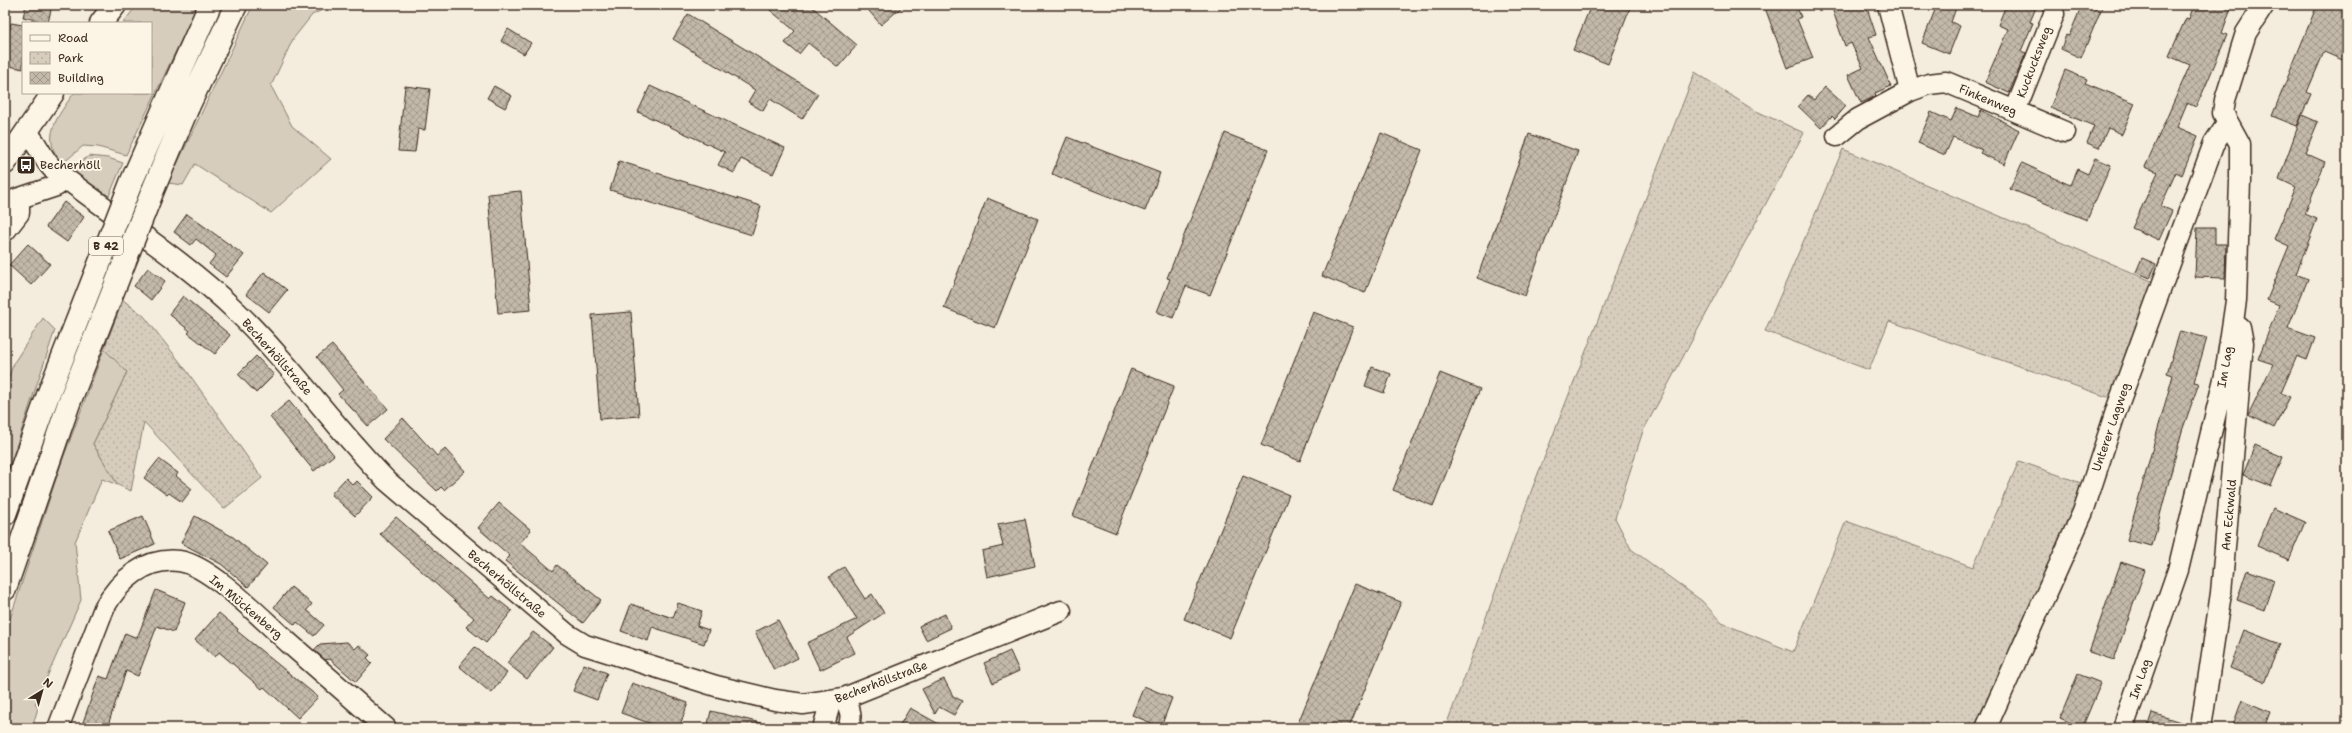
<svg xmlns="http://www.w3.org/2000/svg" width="2352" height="733" viewBox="0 0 2352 733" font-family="'Shantell Sans',sans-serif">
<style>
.grass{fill:#d6cdbd;stroke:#887c6e}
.park{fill:url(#park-dots);stroke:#887c6e}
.building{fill:url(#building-cross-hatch);stroke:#3b2a1e}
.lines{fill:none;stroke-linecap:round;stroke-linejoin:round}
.street-casing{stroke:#3b2a1e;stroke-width:23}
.secondary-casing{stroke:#3b2a1e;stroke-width:25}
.highway-casing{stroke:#3b2a1e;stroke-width:25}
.street{stroke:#fcf5e5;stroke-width:20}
.secondary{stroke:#fcf5e5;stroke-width:22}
.highway{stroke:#fcf5e5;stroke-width:22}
.highway-bridge-casing{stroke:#3b2a1e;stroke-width:25;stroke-linecap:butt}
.highway-bridge{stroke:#fcf5e5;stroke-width:22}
.labels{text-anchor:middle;stroke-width:4;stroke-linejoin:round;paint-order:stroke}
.shield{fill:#fcf5e5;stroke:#75675a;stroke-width:1}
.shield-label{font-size:11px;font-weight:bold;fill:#3b2a1e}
.street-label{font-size:12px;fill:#3b2a1e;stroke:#fcf5e5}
.poi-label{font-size:12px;fill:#3b2a1e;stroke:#fcf5e5;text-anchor:start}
</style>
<defs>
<pattern id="park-dots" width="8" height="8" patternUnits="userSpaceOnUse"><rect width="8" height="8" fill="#d6cdbd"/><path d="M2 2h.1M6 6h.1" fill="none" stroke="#b9b0a2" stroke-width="1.8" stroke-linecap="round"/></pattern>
<pattern id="building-cross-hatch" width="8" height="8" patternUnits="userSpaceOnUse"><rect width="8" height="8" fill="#c3b9aa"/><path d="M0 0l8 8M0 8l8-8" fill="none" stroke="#a0978a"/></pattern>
</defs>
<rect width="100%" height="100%" fill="#f4eddd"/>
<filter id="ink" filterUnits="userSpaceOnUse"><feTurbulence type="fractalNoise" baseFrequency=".025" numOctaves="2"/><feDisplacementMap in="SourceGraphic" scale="8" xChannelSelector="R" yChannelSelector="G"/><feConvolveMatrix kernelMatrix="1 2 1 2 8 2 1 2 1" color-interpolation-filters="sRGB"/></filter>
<g filter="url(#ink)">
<!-- grass -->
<path class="grass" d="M137 5H198L126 155 98 147 83 146 62 164C40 137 57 117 74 93H151V23H123Z
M253 5H332L312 15 293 39 271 86 292 126 331 159 271 213 195 164 183 185 168 183Z
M89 156 108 158 123 163 109 196 73 172 78 164Z
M43 318 55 330 5 480V385L15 361Z
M104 349 127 372 93 444 118 485 102 479 75 542 81 600 35 704 38 708 32 728H5V634L61 464Z"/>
<!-- park -->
<path class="park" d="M1695 72 1752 109 1804 133 1643 431 1615 518 1631 549 1702 601 1722 623 1793 652 1846 521 1973 567 2019 461 2084 484 2079 502 1977 728H1445L1465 676 1532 489Z
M1843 149 2156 283 2113 399 1889 321 1869 370 1765 331Z
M123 300 144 316 187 371 262 478 224 509 144 422 131 491 118 485 93 444 127 372 104 349Z"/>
<!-- building -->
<path class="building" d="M26 5H52L48 23 23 17Z
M764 5H810L857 45 838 67 808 43 799 54 785 43 795 31Z
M864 5H904L881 25Z
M1591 5H1631L1608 64 1573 50Z
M1764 5H1796L1801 17 1797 19 1813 58 1787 68Z
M1842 5H1866L1876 35 1869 37 1891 86 1875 93 1876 96 1861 103 1848 75 1863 68 1851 43 1845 46 1832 8Z
M1937 5H1957L1951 22 1960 26 1949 54 1922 43Z
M2006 5H2037L2030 22 2033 23 2021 51 2026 53 2009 93 1985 82 2008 29 1998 25Z
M2082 5H2103L2081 58 2061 49 2066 35 2069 36Z
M2194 5H2232L2222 33 2227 35 2206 85 2196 107 2187 103 2177 127 2198 136 2182 175 2176 172 2161 206 2172 211 2159 240 2132 228 2158 172 2145 167 2190 65 2169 56 2186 18 2189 19Z
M2317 5H2347V22L2342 32 2347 34V62L2324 52 2307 92 2311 94 2297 126 2272 116Z
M688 14 818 94 802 119 770 99 763 111 748 102 755 90 673 39Z
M11 23 23 25V69L5 65V37H8Z
M508 29 531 43 524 54 501 41Z
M2065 70 2087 79 2085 83 2135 103 2122 134 2108 128 2099 148 2087 143 2094 126 2050 108Z
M405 86 430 89 425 130 418 129 415 152 398 151Z
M494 86 512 96 505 108 487 98Z
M650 86 785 148 773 174 741 159 734 173 718 165 725 152 638 112Z
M1825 87 1846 106 1835 119 1832 116 1821 128 1798 106 1808 95 1814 100Z
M1957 108 1978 117 1981 110 2019 130 2004 164 1980 153 1982 150 1953 137 1945 155 1918 143 1931 112 1951 121Z
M2302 115 2318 122 2305 153 2325 162 2305 214 2317 219 2296 274 2308 279 2288 328 2315 338 2307 360 2297 356 2281 393 2290 397 2274 428 2248 415 2273 364 2258 359 2279 305 2267 300 2289 246 2274 239 2296 187 2279 179Z
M1225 133 1268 150 1210 295 1186 286 1173 318 1157 312 1170 279 1167 278Z
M1381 133 1422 150 1365 293 1322 276Z
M1529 134 1578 151 1525 296 1477 278Z
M1067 137 1160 173 1145 211 1052 174Z
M2095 158 2111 165 2087 220 2010 189 2022 163 2070 185 2077 169 2088 174Z
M619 161 761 206 752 235 610 190Z
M521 191 531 310 498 313 488 194Z
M987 198 1038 219 995 328 944 308Z
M64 202 84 217 67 242 46 227Z
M187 214 244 255 226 277 209 264 216 255 196 239 191 245 174 232Z
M2197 228H2215V244H2226L2225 278 2195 277Z
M28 244 50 264 31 285 9 265Z
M2142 258 2156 264 2150 278 2136 272Z
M148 268 165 281 151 300 134 286Z
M264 272 287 290 269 312 246 294Z
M183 296 230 335 215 354 188 333 190 331 169 314Z
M631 312 639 416 600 419 592 315Z
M1313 312 1353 327 1300 461 1261 445Z
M2180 331 2207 338 2194 382 2199 383 2182 431 2152 546 2127 540 2173 375 2167 373Z
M332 345 388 409 368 426 338 394 343 390 317 357Z
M256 356 274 375 256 393 238 374Z
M1372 367 1391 374 1384 393 1365 386Z
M1131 369 1174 386 1116 533 1073 516Z
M1440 373 1480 389 1433 506 1393 490Z
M289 401 334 455 314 471 270 417Z
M403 418 437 456 445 449 465 471 444 490 441 487 437 491 383 439Z
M2255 445 2283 457 2271 486 2243 475Z
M159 459 178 473 176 476 192 489 182 502 169 493 167 495 144 478Z
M1243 476 1289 495 1230 638 1184 619Z
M346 478 353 485 357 481 373 497 355 516 331 494Z
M499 503 531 530 520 543 553 571 557 565 601 600 583 623 505 561 510 556 478 528Z
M2273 508 2305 522 2289 560 2257 546Z
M143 516 155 544 120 559 108 531Z
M195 516 233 537 267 565 248 587 221 564 181 543Z
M396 517 490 599 493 596 512 611 486 643 466 627 474 618 380 534Z
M1025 519 1035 566 987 577 982 551 1003 546 998 524Z
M2121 562 2145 570 2114 660 2089 652Z
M844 567 865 599 872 594 884 613 847 637 855 653 820 670 807 643 857 619 829 577Z
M2247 570 2274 580 2264 610 2237 600Z
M1355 584 1401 602 1349 728H1296Z
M291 587 312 604 307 610 324 625 314 636 297 622 295 625 274 607Z
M156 590 185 602 174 632 157 626 138 676 126 671 107 728H81L99 676 108 679 125 633 137 638Z
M678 603 702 611 697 626 709 630 704 644 652 627 648 641 621 631 631 604 673 618Z
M219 613 238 629 237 631 318 697 298 718 264 687 262 689 219 652 215 657 195 640Z
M945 614 951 628 926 640 919 626Z
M778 620 798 658 774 670 755 632Z
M2244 630 2280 644 2264 682 2230 668Z
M533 632 553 647 527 679 507 663Z
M347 642 355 649 359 645 370 655 367 658 372 663 356 682 330 659 325 660 314 650 320 644Z
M475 647 507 673 491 693 459 666Z
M1010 651 1019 671 993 683 984 663Z
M584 664 607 673 597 700 573 691Z
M2078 674 2101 683 2082 728 2060 718Z
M944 679 953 696 962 701 954 715 939 707 935 714 922 689Z
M632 683 688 703 679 728H663L621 713Z
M1144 686 1172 698 1161 727 1132 715Z
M2242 700 2270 712 2264 728H2232Z
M910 708 946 728H898Z
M711 711 761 723 760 728H707Z
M2152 713 2190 725V728H2147Z"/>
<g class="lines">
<defs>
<path id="street" d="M1910 91 1929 84 1946 82 2065 132
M2015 111 2054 14
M26 132C37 141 41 157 52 168 113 216 180 257 236 311 291 364 334 427 387 481L567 634 585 645 716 686 775 700 803 704 844 698 1061 611
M1837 136 1858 119 1910 91 1888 5
M5 203 56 186 66 179
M5 231 19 213V198
M844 698C850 709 853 716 848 728
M58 728 104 608C119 581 145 557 179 561 211 565 265 622 290 644 322 672 354 700 386 728
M823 728 831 701
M1986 728 2083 512 2117 408 2214 143 2227 123
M2123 728 2178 570 2225 375 2236 301 2240 181V144L2223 113 2225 100 2246 33 2264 5
M2201 728 2221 593 2243 343 2240 327"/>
<path id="secondary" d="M101 23 115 5
M5 163 53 93"/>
<path id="highway" d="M168 99 210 5
M188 107 236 5
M5 514 48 395
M5 589 69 403"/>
</defs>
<!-- street casing -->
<use href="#street" class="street-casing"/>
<!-- secondary casing -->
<use href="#secondary" class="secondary-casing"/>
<!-- highway casing -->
<use href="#highway" class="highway-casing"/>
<!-- street -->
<use href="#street" class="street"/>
<!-- secondary -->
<use href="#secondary" class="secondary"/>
<!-- highway -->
<use href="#highway" class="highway"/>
<defs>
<path id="highway-bridge" d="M48 395 131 183 168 99
M69 403 153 190 188 107"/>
</defs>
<!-- highway-bridge casing -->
<use href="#highway-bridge" class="highway-bridge-casing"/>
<!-- highway-bridge -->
<use href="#highway-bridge" class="highway-bridge"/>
</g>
</g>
<!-- icons -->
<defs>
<symbol id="bus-square" viewBox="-11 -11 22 22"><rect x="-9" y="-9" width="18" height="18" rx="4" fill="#3b2a1e" stroke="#fcf5e5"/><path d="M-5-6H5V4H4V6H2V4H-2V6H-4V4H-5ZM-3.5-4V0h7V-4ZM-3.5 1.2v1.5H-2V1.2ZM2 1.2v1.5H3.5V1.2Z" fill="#fff"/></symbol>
</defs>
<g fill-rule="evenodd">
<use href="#bus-square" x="15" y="154" width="22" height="22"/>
</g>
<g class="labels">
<!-- shield labels -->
<rect class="shield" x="89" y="237" width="34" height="18" rx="3"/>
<g class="shield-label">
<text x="106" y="250">B 42</text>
</g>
<!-- street labels -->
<g class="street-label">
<text transform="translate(2034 62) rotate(-69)" y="4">Kuckucksweg</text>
<text transform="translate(1988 100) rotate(23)" y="4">Finkenweg</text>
<text transform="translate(277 357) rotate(48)" y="4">Becherhöllstraße</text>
<text transform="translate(2225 367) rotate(-80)" y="4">Im Lag</text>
<text transform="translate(2111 427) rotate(-71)" y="4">Unterer Lagweg</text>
<text transform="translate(2229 515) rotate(-85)" y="4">Am Eckwald</text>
<text transform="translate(507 584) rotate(40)" y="4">Becherhöllstraße</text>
<text transform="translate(246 607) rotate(40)" y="4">Im Mückenberg</text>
<text transform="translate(2140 679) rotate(-71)" y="4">Im Lag</text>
<text transform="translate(881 682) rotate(-21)" y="4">Becherhöllstraße</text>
</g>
<!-- poi labels -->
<g class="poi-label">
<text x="40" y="169">Becherhöll</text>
</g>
</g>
<!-- margin -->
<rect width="2352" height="733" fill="none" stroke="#fcf5e5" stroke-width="20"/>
<rect x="10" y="10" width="2332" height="713" fill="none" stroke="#3b2a1e" stroke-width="1.5" filter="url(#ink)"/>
<!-- legend -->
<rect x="22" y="22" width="130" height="72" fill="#fcf5e5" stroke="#afa495"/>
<rect x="30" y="35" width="20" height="6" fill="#fcf5e5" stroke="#afa495"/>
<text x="58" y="42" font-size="12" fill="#3b2a1e">Road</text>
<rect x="30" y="52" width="20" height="12" fill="url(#park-dots)" stroke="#afa495"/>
<text x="58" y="62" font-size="12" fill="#3b2a1e">Park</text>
<rect x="30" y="72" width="20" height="12" fill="url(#building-cross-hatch)" stroke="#afa495"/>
<text x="58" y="82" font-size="12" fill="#3b2a1e">Building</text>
<!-- north arrow -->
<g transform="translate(42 691) rotate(37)" stroke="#fcf5e5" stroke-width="3" paint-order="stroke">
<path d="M0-3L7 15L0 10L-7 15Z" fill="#3b2a1e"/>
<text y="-6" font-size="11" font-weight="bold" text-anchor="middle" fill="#3b2a1e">N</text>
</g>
</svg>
